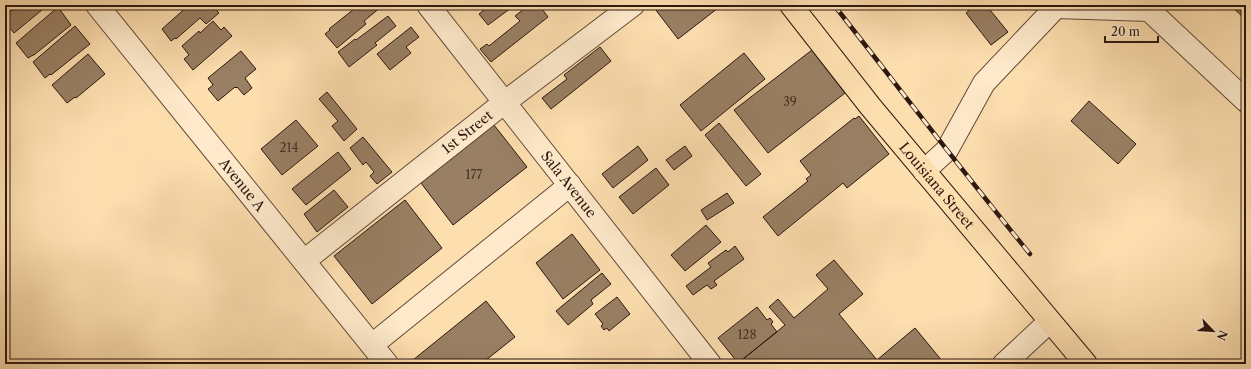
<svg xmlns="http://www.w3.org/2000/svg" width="1251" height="369" viewBox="0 0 1251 369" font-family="'Libre Caslon Text',serif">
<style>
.building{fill:#997f63;stroke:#2d1810}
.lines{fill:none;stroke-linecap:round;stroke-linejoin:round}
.minor-casing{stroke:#614a38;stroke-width:24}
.major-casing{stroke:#2d1810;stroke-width:24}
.minor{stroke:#feeacb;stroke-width:22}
.major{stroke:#fddeaf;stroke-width:22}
.rail-casing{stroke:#2d1810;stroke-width:4.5}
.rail{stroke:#feeacb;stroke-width:3;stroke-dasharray:9;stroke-linecap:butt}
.labels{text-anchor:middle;stroke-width:3;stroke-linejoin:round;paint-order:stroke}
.number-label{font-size:12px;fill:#483225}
.street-label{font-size:14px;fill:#2d1810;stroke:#feeacb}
</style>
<rect width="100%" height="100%" fill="#fddeaf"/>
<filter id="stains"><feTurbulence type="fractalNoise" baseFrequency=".005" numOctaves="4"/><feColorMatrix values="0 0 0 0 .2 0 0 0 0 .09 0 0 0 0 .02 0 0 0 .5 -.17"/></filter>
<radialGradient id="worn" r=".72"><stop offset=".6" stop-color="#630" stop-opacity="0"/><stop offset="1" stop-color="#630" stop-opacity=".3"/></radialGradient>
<!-- building -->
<path class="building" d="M18 5H48L14 33 5 22V16Z
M189 5H212L219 13 206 24 200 18 176 39 175 38 171 41 162 29Z
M359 5H380L381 7 364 21 366 24 337 48 325 34 330 30 329 29Z
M490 5H515L488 25 479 14Z
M529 5H544L545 7 542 9 548 17 491 62 480 49 487 44 489 46 520 21 515 16Z
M652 5H722L678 39Z
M976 5H986L1008 32 991 45 966 13Z
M1230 5H1246V20Z
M58 7 71 25 34 55H33L28 58 16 43Z
M388 16 396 26 375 43 377 45 349 67 338 52 355 39 356 40Z
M213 21 221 30 224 27 232 36 193 70 184 59 189 55 182 46 199 31 200 33Z
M75 26 90 44 51 75 50 74 45 78 33 62Z
M411 27 419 37 406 47 411 53 390 70 377 54Z
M600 47 611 61 551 109 542 98 567 79 564 75Z
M812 50 845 93 768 153 734 110Z
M241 51 256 69 245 78 252 88 244 95 237 87 236 88 235 87 218 101 208 89 213 85 208 78Z
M744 53 765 79 701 131 680 105Z
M88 54 105 74 76 98 75 97 67 103 52 85Z
M327 92 357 129 344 141 332 126 338 121 319 99Z
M1089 101 1136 144 1118 164 1071 121Z
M859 116 889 154 847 188 843 183 778 236 763 217 808 181 806 179 811 175 800 161 854 118 855 119Z
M296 120 318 146 282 175 261 149Z
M719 123 761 174 746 186 705 135Z
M494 125 527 167 453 225 421 183Z
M363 137 392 172 377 184 370 176 374 172 366 162 363 165 350 148Z
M638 146 648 160 613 188 602 174Z
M685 146 692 156 674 170 666 160Z
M338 152 351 169 306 205 292 189Z
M656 168 669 185 633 214 619 197Z
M334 190 348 207 317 232 304 214Z
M727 193 734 203 707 220 701 210Z
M405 200 442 248 372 304 334 256Z
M706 225 721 242 685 271 671 255Z
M572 234 600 270 563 299 536 263Z
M735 246 744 259 714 281 717 285 711 289 707 285 693 295 686 286 711 267 708 263 726 250 728 252Z
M834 260 863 294 839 314 877 360 915 328 943 362 941 364H749L743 359 785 325 769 307 778 299 794 318 828 289 816 275Z
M602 273 611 284 591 300 593 304 568 325 556 311Z
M617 297 630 314 609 331 607 328 604 330 601 326 603 324 595 314Z
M486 301 515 337 481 364H416L413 360Z
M757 307 767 320 770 318 773 322 771 324 777 332 738 363 718 338Z"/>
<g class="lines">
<defs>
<g id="minor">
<path id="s1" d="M97 5 387 364"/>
<path id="s2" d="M428 5 710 364"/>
<path d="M1056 7 1149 10 1246 101"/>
<path d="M924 171 947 150 984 83 1056 7 1055 5"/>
<path id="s3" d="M304 261 505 102 633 5"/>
<path d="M372 345 570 185"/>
<path d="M1004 364 1049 322"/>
</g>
<g id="major">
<path id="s4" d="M791 5 870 106 1086 364"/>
</g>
</defs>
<!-- minor casing -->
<use href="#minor" class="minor-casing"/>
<!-- major casing -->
<use href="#major" class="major-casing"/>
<!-- minor -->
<use href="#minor" class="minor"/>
<!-- major -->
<use href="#major" class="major"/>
<defs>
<path id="rail" d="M834 5C899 88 963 172 1030 254"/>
</defs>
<!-- rail casing -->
<use href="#rail" class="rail-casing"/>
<!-- rail -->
<use href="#rail" class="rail"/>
</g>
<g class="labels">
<!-- number labels -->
<g class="number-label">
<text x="790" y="106">39</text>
<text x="289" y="152">214</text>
<text x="474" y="179">177</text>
<text x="747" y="339">128</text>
</g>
<!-- street labels -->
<g class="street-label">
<text dy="5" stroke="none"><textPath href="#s3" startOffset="208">1st Street</textPath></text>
<text dy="5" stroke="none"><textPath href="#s2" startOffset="228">Sala Avenue</textPath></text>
<text dy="5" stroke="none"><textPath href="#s1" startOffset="231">Avenue A</textPath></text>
<text dy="5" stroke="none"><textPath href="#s4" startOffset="232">Louisiana Street</textPath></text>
</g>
</g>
<!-- margin -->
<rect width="1251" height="369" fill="none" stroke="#fddeaf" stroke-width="20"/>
<rect x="6" y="6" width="1239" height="357" fill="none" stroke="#2d1810" stroke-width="2"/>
<rect x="10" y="10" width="1231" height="349" fill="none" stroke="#2d1810"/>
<!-- north arrow -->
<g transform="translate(1213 331) rotate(115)" stroke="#feeacb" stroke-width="3" paint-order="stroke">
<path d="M0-3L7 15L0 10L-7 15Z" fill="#2d1810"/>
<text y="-6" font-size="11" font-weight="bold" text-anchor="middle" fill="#2d1810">N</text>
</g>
<!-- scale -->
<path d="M1105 36v6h53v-6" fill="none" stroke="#2d1810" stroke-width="2"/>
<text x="1111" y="36" font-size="12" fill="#2d1810" stroke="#feeacb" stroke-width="3" paint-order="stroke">20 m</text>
<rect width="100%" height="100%" filter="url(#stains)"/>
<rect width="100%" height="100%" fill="url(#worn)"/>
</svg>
